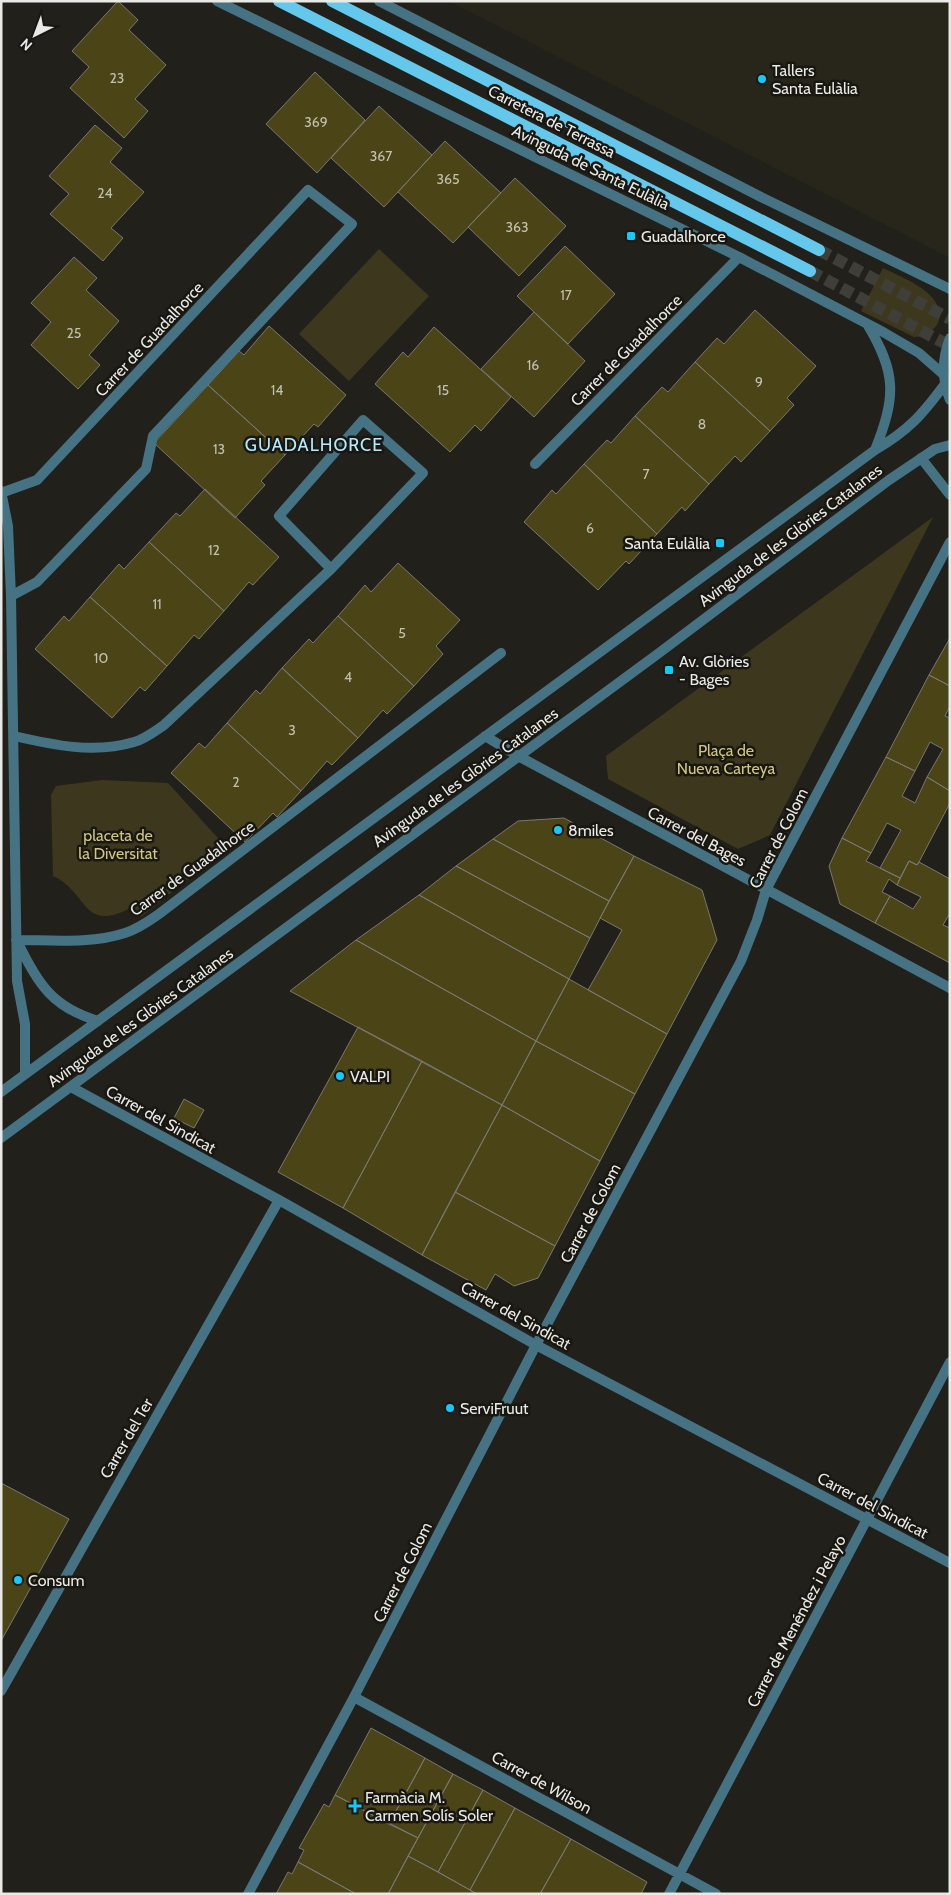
<svg xmlns="http://www.w3.org/2000/svg" width="951" height="1895" viewBox="0 0 951 1895" font-family="Cabin,sans-serif">
<style>
.built{fill:#28261a}
.green{fill:#3d381d}
.building{fill:#4b4416;stroke:#797871}
.lines{fill:none;stroke-linecap:round;stroke-linejoin:round}
.primary-tunnel{stroke:#3f3e38;stroke-width:12;stroke-dasharray:12 6;stroke-linecap:butt}
.street{stroke:#467384;stroke-width:10}
.primary{stroke:#64c8ec;stroke-width:12}
.poi-dot{fill:#12cafb;stroke:#181711;stroke-width:2}
.labels{text-anchor:middle;stroke-width:5;stroke-linejoin:round;paint-order:stroke}
.number-label{font-size:14px;fill:#c2c0b1}
.poi-label{font-size:16px;fill:#e9e9e5;stroke:#181711;text-anchor:start}
.street-label{font-size:16px;fill:#e9e9e5;stroke:#181711}
.park-label{font-size:16px;fill:#d2c67d;stroke:#181711}
.neighbourhood-label{font-size:18px;letter-spacing:1px;fill:#b5e9fe;stroke:#181711}
</style>
<rect width="100%" height="100%" fill="#21201a"/>
<!-- built -->
<path class="built" d="M449 1H950V258Z"/>
<!-- green -->
<path class="green" d="M379 249 429 296 349 381 299 334Z
M883 268C903 278 951 295 937 325 931 333 923 337 914 337L861 311Z
M933 517 770 835 738 849 608 779 606 756Z
M102 780 168 783 227 848 141 917 132 907C82 935 88 891 53 876L51 795 56 786Z"/>
<!-- building -->
<path class="building" d="M118 1 138 20 129 30 166 65 135 99 148 111 124 138 70 88 89 67 72 51Z
M315 72 365 120 317 173 266 124Z
M379 106 432 155 384 207 331 158Z
M95 125 122 148 110 162 144 192 111 228 123 238 103 261 50 214 69 194 49 176Z
M445 141 501 193 453 243 398 192Z
M515 178 566 226 519 276 468 227Z
M565 246 615 294 568 344 517 296Z
M74 257 97 278 86 290 119 321 89 355 100 365 78 389 31 345 51 322 31 303Z
M755 310 816 366 787 398 794 405 770 431 695 362 717 338 724 344Z
M534 312 585 361 534 417 481 369Z
M269 326 346 395 318 427 314 424 285 455 208 385 239 351 244 355Z
M434 327 511 397 481 431 475 425 450 452 375 384 403 352 408 357Z
M695 362 770 431 741 462 735 456 709 484 635 416 662 387 668 392Z
M208 385 285 455 261 481 265 485 235 518 154 443Z
M635 416 709 484 685 511 682 507 657 534 584 464 607 440 611 443Z
M584 464 657 534 629 564 626 561 598 590 524 522 552 490 556 494Z
M205 489 279 557 253 585 249 582 224 611 149 542 176 513 180 516Z
M149 542 224 611 199 639 194 635 167 666 90 597 119 564 124 569Z
M398 563 460 620 436 646 443 654 414 686 338 616 365 585 371 592Z
M90 597 167 666 145 691 140 687 112 718 35 649 64 616 69 621Z
M338 616 414 686 387 714 383 710 358 738 282 668 309 639 313 643Z
M950 638V686L929 675Z
M282 668 358 738 332 765 327 761 301 791 227 723 256 690 260 694Z
M929 675 950 686V706L945 716 950 718V791L927 777 943 749 930 742 915 771 886 757Z
M227 723 301 791 277 817 273 813 245 842 171 773 199 743 205 748Z
M886 757 915 771 902 796 915 803 927 777 950 791V803L919 862 917 865 909 861 900 878 880 868 901 830 887 823 871 853 842 838Z
M564 818 634 856 609 901 493 839 518 821Z
M842 838 871 853 866 861 900 878 897 885 889 879 882 892 890 896 875 923 840 904 829 866Z
M493 839 609 901 590 938 456 866Z
M634 856 702 890 717 940 667 1034 588 990 622 930 600 918Z
M909 861 917 865 919 862 950 879V913L943 925 950 928V963L875 923 890 896 913 909 921 897 897 885Z
M456 866 590 938 569 979 419 895Z
M419 895 569 979 536 1041 356 940Z
M356 940 536 1041 502 1105 290 991Z
M569 979 667 1034 635 1094 536 1041Z
M358 1027 422 1061 343 1208 278 1172Z
M536 1041 635 1094 600 1161 502 1105Z
M422 1061 502 1105 422 1255 343 1208Z
M184 1099 204 1110 194 1128 174 1118Z
M502 1105 600 1161 555 1246 455 1192Z
M455 1192 555 1246 538 1278 514 1286 495 1274 486 1290 422 1255Z
M1 1483 69 1519 1 1641Z
M371 1728 425 1758 389 1824 335 1795Z
M425 1758 453 1774 418 1838 389 1824Z
M453 1774 483 1790 438 1872 408 1856Z
M483 1790 515 1808 470 1890 438 1872Z
M335 1795 418 1838 388 1894H356L298 1862 304 1850 299 1848 324 1804 329 1807Z
M515 1808 571 1839 540 1894H477L470 1890Z
M571 1839 647 1882 641 1894H540Z
M408 1856 438 1872 477 1894H388Z
M298 1862 356 1894H276L288 1872 292 1874Z"/>
<g class="lines">
<!-- primary-tunnel -->
<path class="primary-tunnel" d="M819 250 950 319
M810 271 950 346"/>
<!-- street -->
<path class="street" d="M217 1 739 257 883 332 919 353 943 374
M379 1 759 196 950 289
M867 324C897 373 896 397 875 450
M950 338C942 358 942 380 950 400
M921 458 950 495
M535 464 739 257
M1 491 8 526 11 596 17 981 25 1024V1073
M1 493 37 480 308 190 352 224 153 436 146 469 37 582 11 596
M14 736C53 745 94 754 134 742 145 739 155 731 164 725L331 569 423 473 363 420 279 516 331 569
M485 736 518 756 950 988
M16 940C51 940 92 944 125 933 138 929 149 921 159 914L501 653
M18 943C39 985 52 1007 98 1021
M71 1087 279 1200 536 1345 950 1563
M1 1092 875 450C909 430 922 415 945 384
M1 1138 659 653 889 480 935 449 950 445
M1 1691 279 1200
M354 1697 716 1894
M248 1894 354 1697 536 1345 741 961 757 920 766 890 950 542
M669 1894 950 1362"/>
<!-- primary -->
<path class="primary" d="M279 1 810 271
M332 1 819 250"/>
</g>
<!-- markers -->
<g class="poi-dot">
<circle cx="762" cy="79" r="5"/>
<rect x="626" y="231" width="10" height="10" rx="2.5"/>
<rect x="715" y="538" width="10" height="10" rx="2.5"/>
<rect x="664" y="665" width="10" height="10" rx="2.5"/>
<circle cx="558" cy="830" r="5"/>
<circle cx="340" cy="1076" r="5"/>
<circle cx="450" cy="1408" r="5"/>
<circle cx="18" cy="1580" r="5"/>
<path d="M352.5 1798.5h5v5h5v5h-5v5h-5v-5h-5v-5h5z"/>
</g>
<g class="labels">
<!-- number labels -->
<g class="number-label">
<text x="117" y="83">23</text>
<text x="316" y="127">369</text>
<text x="381" y="161">367</text>
<text x="448" y="184">365</text>
<text x="105" y="198">24</text>
<text x="517" y="232">363</text>
<text x="566" y="300">17</text>
<text x="74" y="338">25</text>
<text x="533" y="370">16</text>
<text x="759" y="387">9</text>
<text x="277" y="395">14</text>
<text x="443" y="395">15</text>
<text x="702" y="429">8</text>
<text x="219" y="454">13</text>
<text x="646" y="479">7</text>
<text x="590" y="533">6</text>
<text x="214" y="555">12</text>
<text x="157" y="609">11</text>
<text x="402" y="638">5</text>
<text x="101" y="663">10</text>
<text x="348" y="682">4</text>
<text x="292" y="735">3</text>
<text x="236" y="787">2</text>
</g>
<!-- poi labels -->
<g class="poi-label">
<text x="772" y="76">Tallers<tspan x="772" dy="18">Santa Eulàlia</tspan></text>
<text x="641" y="242">Guadalhorce</text>
<text x="710" y="549" text-anchor="end">Santa Eulàlia</text>
<text x="679" y="667">Av. Glòries<tspan x="679" dy="18">- Bages</tspan></text>
<text x="568" y="836">8miles</text>
<text x="350" y="1082">VALPI</text>
<text x="460" y="1414">ServiFruut</text>
<text x="28" y="1586">Consum</text>
<text x="365" y="1803">Farmàcia M.<tspan x="365" dy="18">Carmen Solís Soler</tspan></text>
</g>
<!-- street labels -->
<g class="street-label">
<text transform="translate(552 121) rotate(27)" y="6">Carretera de Terrassa</text>
<text transform="translate(591 167) rotate(26)" y="6">Avinguda de Santa Eulàlia</text>
<text transform="translate(149 339) rotate(-47)" y="6">Carrer de Guadalhorce</text>
<text transform="translate(626 350) rotate(-45)" y="6">Carrer de Guadalhorce</text>
<text transform="translate(790 535) rotate(-37)" y="6">Avinguda de les Glòries Catalanes</text>
<text transform="translate(465 777) rotate(-36)" y="6">Avinguda de les Glòries Catalanes</text>
<text transform="translate(697 836) rotate(28)" y="6">Carrer del Bages</text>
<text transform="translate(778 838) rotate(-63)" y="6">Carrer de Colom</text>
<text transform="translate(192 868) rotate(-36)" y="6">Carrer de Guadalhorce</text>
<text transform="translate(140 1017) rotate(-36)" y="6">Avinguda de les Glòries Catalanes</text>
<text transform="translate(161 1119) rotate(29)" y="6">Carrer del Sindicat</text>
<text transform="translate(590 1213) rotate(-62)" y="6">Carrer de Colom</text>
<text transform="translate(516 1315) rotate(29)" y="6">Carrer del Sindicat</text>
<text transform="translate(126 1438) rotate(-60)" y="6">Carrer del Ter</text>
<text transform="translate(873 1505) rotate(28)" y="6">Carrer del Sindicat</text>
<text transform="translate(402 1572) rotate(-63)" y="6">Carrer de Colom</text>
<text transform="translate(796 1621) rotate(-62)" y="6">Carrer de Menéndez i Pelayo</text>
<text transform="translate(542 1782) rotate(29)" y="6">Carrer de Wilson</text>
</g>
<!-- park labels -->
<g class="park-label">
<text x="726" y="756">Plaça de<tspan x="726" dy="18">Nueva Carteya</tspan></text>
<text x="118" y="841">placeta de<tspan x="118" dy="18">la Diversitat</tspan></text>
</g>
<!-- neighbourhood labels -->
<g class="neighbourhood-label">
<text x="314" y="451">GUADALHORCE</text>
</g>
</g>
<!-- border -->
<rect width="951" height="1895" fill="none" stroke="#e9e9e5" stroke-width="5"/>
<!-- north arrow -->
<g transform="translate(35 35) rotate(222)" stroke="#181711" stroke-width="4" paint-order="stroke">
<path d="M0-4L9 19L0 12L-9 19Z" fill="#e9e9e5"/>
<text y="-8" font-size="14" font-weight="bold" text-anchor="middle" fill="#e9e9e5">N</text>
</g>
</svg>
